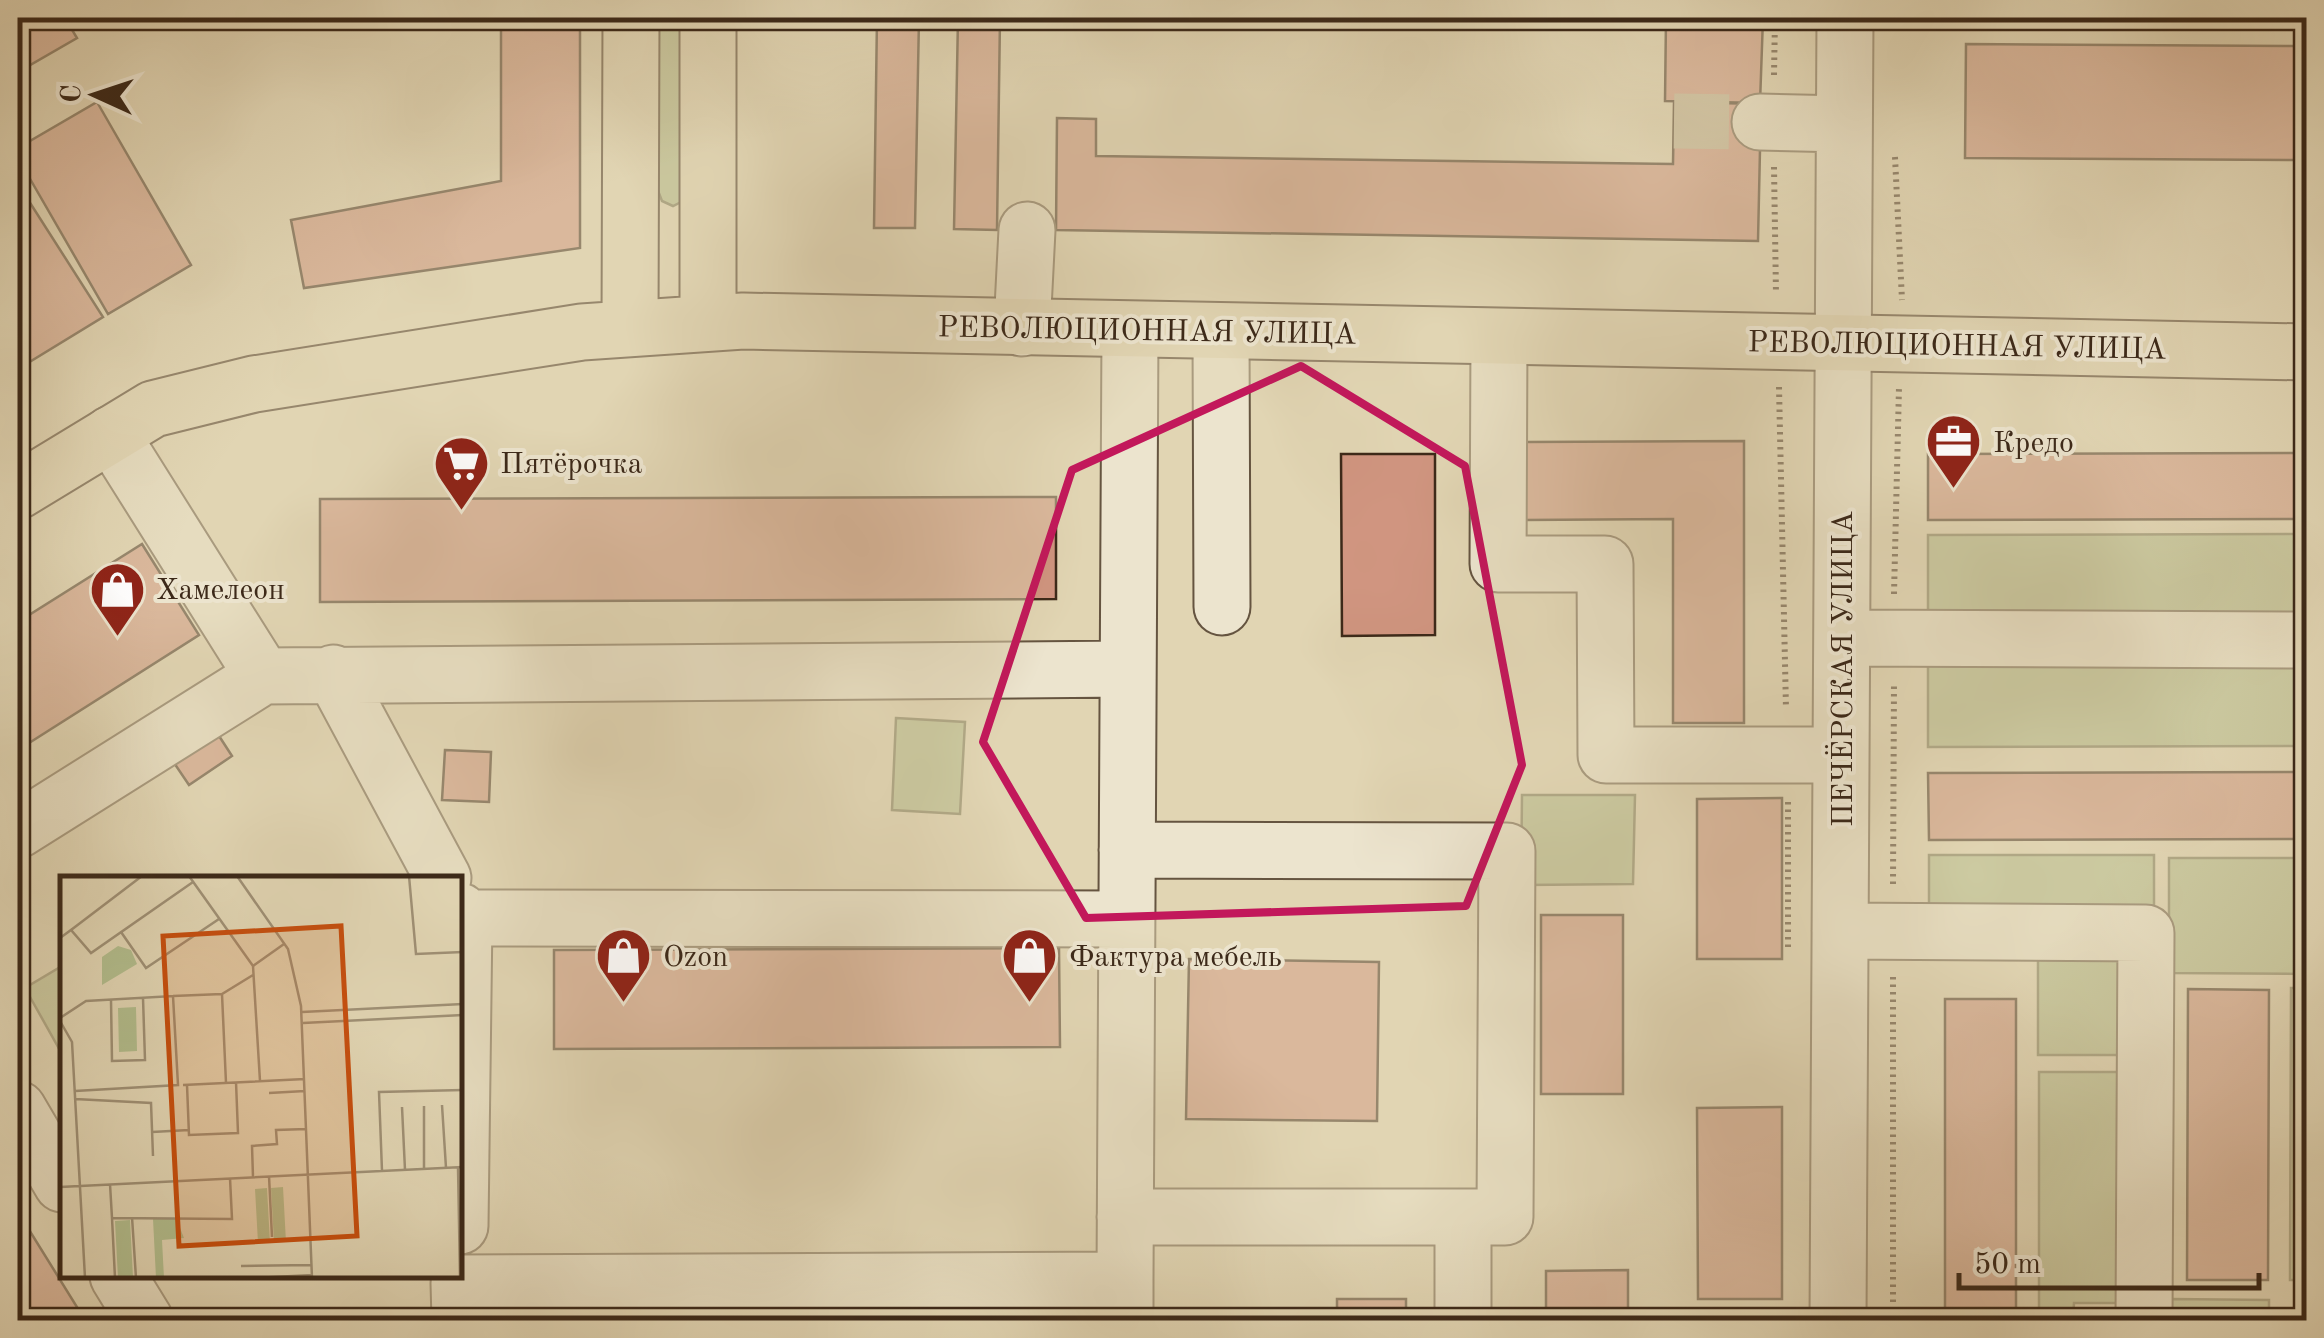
<svg xmlns="http://www.w3.org/2000/svg" width="2324" height="1338" viewBox="0 0 2324 1338" font-family="'Old Standard TT',serif">
<style>
.green{fill:#b2bd8d;stroke:#777353;stroke-width:2.5}
.building{fill:#d09580;stroke:#3c2919;stroke-width:2.5}
.lines{fill:none;stroke-linecap:round;stroke-linejoin:round}
.minor-tunnel{stroke:#c0b394;stroke-width:55;stroke-dasharray:55 28;stroke-linecap:butt}
.minor-casing{stroke:#655440;stroke-width:59}
.major-casing{stroke:#3c2919;stroke-width:59}
.path{stroke:#3c2919;stroke-width:6;stroke-dasharray:2.5 5;stroke-linecap:butt}
.minor{stroke:#ece4ce;stroke-width:55}
.major{stroke:#e1d5b3;stroke-width:55}
.marked{fill:none;stroke:#c2185b;stroke-width:8;stroke-linejoin:round}
.labels{text-anchor:middle;stroke-width:8;stroke-linejoin:round;paint-order:stroke}
.street-label{font-size:30px;fill:#3c2919;stroke:#ece4ce}
.poi-label{font-size:30px;fill:#3c2919;stroke:#ece4ce;text-anchor:start}
.inset-road{fill:none;stroke:#9f9075;stroke-width:2.5}
.view{fill:#c64f0f;fill-opacity:0.15;stroke:#c64f0f;stroke-width:5}
.inset-edge{fill:none;stroke:#3c2919;stroke-width:5}
</style>
<rect width="100%" height="100%" fill="#e1d5b3"/>
<filter id="stains"><feTurbulence type="fractalNoise" baseFrequency=".002" numOctaves="4"/><feColorMatrix values="0 0 0 0 .2 0 0 0 0 .09 0 0 0 0 .02 0 0 0 .5 -.17"/></filter>
<radialGradient id="worn" r=".72"><stop offset=".6" stop-color="#630" stop-opacity="0"/><stop offset="1" stop-color="#630" stop-opacity=".3"/></radialGradient>
<!-- green -->
<path class="green" d="M656 18H687L683 201 673 206 662 201 657 188Z
M2306 534V624L1928 625V535Z
M2306 657V746L1928 747V658Z
M896 718 965 722 960 814 892 810Z
M1522 795H1635L1633 884 1521 885Z
M1929 855H2154V918L1929 919Z
M2169 858H2306V974L2169 973Z
M2038 950H2125L2126 1055H2038Z
M62 966V1054L25 988Z
M2291 988H2306V1280H2290Z
M2039 1072H2126V1303H2074L2073 1320H2039Z
M2171 1299 2269 1300V1320H2170Z"/>
<!-- building -->
<path class="building" d="M18 18H65L77 38 18 72Z
M877 18H919L915 228H874Z
M958 18H1000L997 230 954 229Z
M1666 18H1763L1760 103 1665 101Z
M501 19H580V248L304 288 291 220 501 181Z
M1966 44 2306 46V160L1965 158Z
M97 102 191 265 108 314 18 158V148Z
M1674 102 1761 104 1758 241 1056 230 1057 118 1096 119V156L1673 164Z
M18 184 103 317 18 369Z
M1744 441V723H1673V519L1514 520 1515 442Z
M2306 453V519L1928 520V454Z
M1341 454H1435V635L1342 636Z
M1056 497V599L320 602V499Z
M142 544 199 635 18 750V622Z
M210 722 232 756 189 785 166 751Z
M445 750 491 752 489 802 442 800Z
M2306 772V839L1929 840 1928 773Z
M1782 798V959H1697V799Z
M1541 915H1623V1094H1541Z
M1059 948 1060 1047 554 1049V950Z
M1189 959 1379 962 1377 1121 1186 1119Z
M2188 989 2269 990 2268 1280H2187Z
M1945 999H2016V1320H1945Z
M1782 1107V1299H1698L1697 1108Z
M18 1212 85 1320H18Z
M1628 1270V1320H1546V1271Z
M1337 1299H1406V1320H1337Z"/>
<g class="lines">
<!-- minor-tunnel -->
<path class="minor-tunnel" d="M1674 121 1760 122"/>
<defs>
<path id="minor" d="M1760 122 1844 124
M1022 328 1027 230
M1221 332 1222 607
M1499 337 1498 564H1605L1606 755H1841
M1842 638 2294 640
M333 673 443 878
M263 676 1128 669
M18 830 263 676 111 434
M460 911 464 918 460 1226
M464 918 1126 919
M1840 931 2146 933 2144 1320
M18 1109 62 1184
M1125 1217H1505L1507 851 1127 850
M118 1276 145 1320
M1125 1280 1130 330
M460 1320 459 1283 1125 1280V1320
M1463 1320V1217
M1838 1320 1845 18"/>
<path id="major" d="M708 18V323
M630 327 631 18
M18 491 153 409 254 384 582 332 743 321 2306 352"/>
</defs>
<!-- minor casing -->
<use href="#minor" class="minor-casing"/>
<!-- major casing -->
<use href="#major" class="major-casing"/>
<!-- path -->
<path class="path" d="M1774 75 1775 18
M1895 157 1902 300
M1774 167 1776 294
M1779 387 1786 709
M1894 594 1899 387
M1788 802V949
M1893 884 1894 682
M1893 977V1320"/>
<!-- minor -->
<use href="#minor" class="minor"/>
<!-- major -->
<use href="#major" class="major"/>
</g>
<!-- marked area -->
<path d="M0 0H2324V1338H0ZM1301 366 1465 466 1522 765 1466 906 1086 918 983 742 1072 470Z" fill="#e1d5b3" fill-opacity=".55" fill-rule="evenodd"/>
<path class="marked" d="M1301 366 1465 466 1522 765 1466 906 1086 918 983 742 1072 470Z"/>
<!-- icons -->
<defs>
<symbol id="office-pin" viewBox="-11 -11 22 30"><path d="M0 17L-7.5 6A9.5 9.5 0 1 1 7.5 6Z" fill="#8f2418" stroke="#ece4ce"/><path d="M-6-3h4V-5.5h4V-3h4V5H-6ZM-1-4.5V-3h2v-1.5ZM-6 0V1H6V0Z" fill="#fff"/></symbol>
<symbol id="supermarket-pin" viewBox="-11 -11 22 30"><path d="M0 17L-7.5 6A9.5 9.5 0 1 1 7.5 6Z" fill="#8f2418" stroke="#ece4ce"/><path d="M-6-5.5h2.5l.6 2H6L4.5 2H-2.5L-4.4-4H-6ZM-1.5 3.2a1.3 1.3 0 1 0 .1 0ZM3 3.2a1.3 1.3 0 1 0 .1 0Z" fill="#fff"/></symbol>
<symbol id="shop-pin" viewBox="-11 -11 22 30"><path d="M0 17L-7.5 6A9.5 9.5 0 1 1 7.5 6Z" fill="#8f2418" stroke="#ece4ce"/><path d="M-5-2.5h2.3a2.7 3.5 0 0 1 5.4 0H5L5.5 6h-11ZM-1.5-2.5h3a1.5 2.3 0 0 0-3 0Z" fill="#fff"/></symbol>
</defs>
<g fill-rule="evenodd">
<use href="#office-pin" x="1922" y="410" width="63" height="86"/>
<use href="#supermarket-pin" x="430" y="432" width="63" height="86"/>
<use href="#shop-pin" x="86" y="558" width="63" height="86"/>
<use href="#shop-pin" x="592" y="924" width="63" height="86"/>
<use href="#shop-pin" x="998" y="924" width="63" height="86"/>
</g>
<g class="labels">
<!-- street labels -->
<g class="street-label">
<text transform="translate(1147 330) rotate(1)" y="10">РЕВОЛЮЦИОННАЯ УЛИЦА</text>
<text transform="translate(1957 345) rotate(1)" y="10">РЕВОЛЮЦИОННАЯ УЛИЦА</text>
<text transform="translate(1842 669) rotate(-90)" y="10">ПЕЧЁРСКАЯ УЛИЦА</text>
</g>
<!-- poi labels -->
<g class="poi-label">
<text x="1993" y="452">Кредо</text>
<text x="500" y="473">Пятёрочка</text>
<text x="156" y="599">Хамелеон</text>
<text x="663" y="966">Ozon</text>
<text x="1069" y="966">Фактура мебель</text>
</g>
</g>
<!-- overview -->
<g transform="translate(60 876)">
<rect width="402" height="402" fill="#e1d5b3"/>
<path d="M58 70 71 74 77 88 42 109V81ZM76 131 77 175 59 176 58 132ZM223 311 226 366H214L211 312ZM207 312 210 367H198L195 313ZM116 342 124 362 102 364 104 402H96L93 343ZM70 344 73 402H58L55 345Z" fill="#b2bd8d"/>
<path class="inset-road" d="M129 0 193 90 224 68M177 0 228 73 241 130 252 402M349 0 356 78 403 76M11 54 82 0M61 56 86 92 159 43M0 62 11 54 31 77 133 6M193 90 200 205M162 118 166 207M113 120 162 118 193 99M51 124 52 185 85 184 83 122M242 136 403 128M0 142 26 125 113 120 118 209 15 215M0 145 12 166 25 402M243 147 403 139M123 209 245 203M127 209 129 259 178 257 176 206M209 217 245 215M15 223 91 227 93 280M382 229 386 292M342 231 345 294M92 256 129 254M398 291 400 402M364 292V230M322 295 319 216 403 214M209 300 212 361M193 301 192 270 217 268 216 254 247 253M50 308 52 342 172 343 170 302M0 311 403 291M72 341 76 402M52 342 55 402M181 390 251 389M192 402 252 399"/>
<path class="view" d="M281 50 297 360 119 370 103 60Z"/>
<rect width="402" height="402" class="inset-edge"/>
</g>
<!-- margin -->
<rect width="2324" height="1338" fill="none" stroke="#e1d5b3" stroke-width="60"/>
<rect x="20" y="20" width="2284" height="1298" fill="none" stroke="#3c2919" stroke-width="5"/>
<rect x="30" y="30" width="2264" height="1278" fill="none" stroke="#3c2919" stroke-width="2.5"/>
<!-- north arrow -->
<g transform="translate(95 95) rotate(273)" stroke="#ece4ce" stroke-width="8" paint-order="stroke">
<path d="M0-8L18 38L0 25L-18 38Z" fill="#3c2919"/>
<text y="-15" font-size="28" font-weight="bold" text-anchor="middle" fill="#3c2919">С</text>
</g>
<!-- scale -->
<path d="M1959 1273v15h300v-15" fill="none" stroke="#3c2919" stroke-width="5"/>
<text x="1974" y="1273" font-size="30" fill="#3c2919" stroke="#ece4ce" stroke-width="8" paint-order="stroke">50 m</text>
<rect width="100%" height="100%" filter="url(#stains)"/>
<rect width="100%" height="100%" fill="url(#worn)"/>
</svg>
